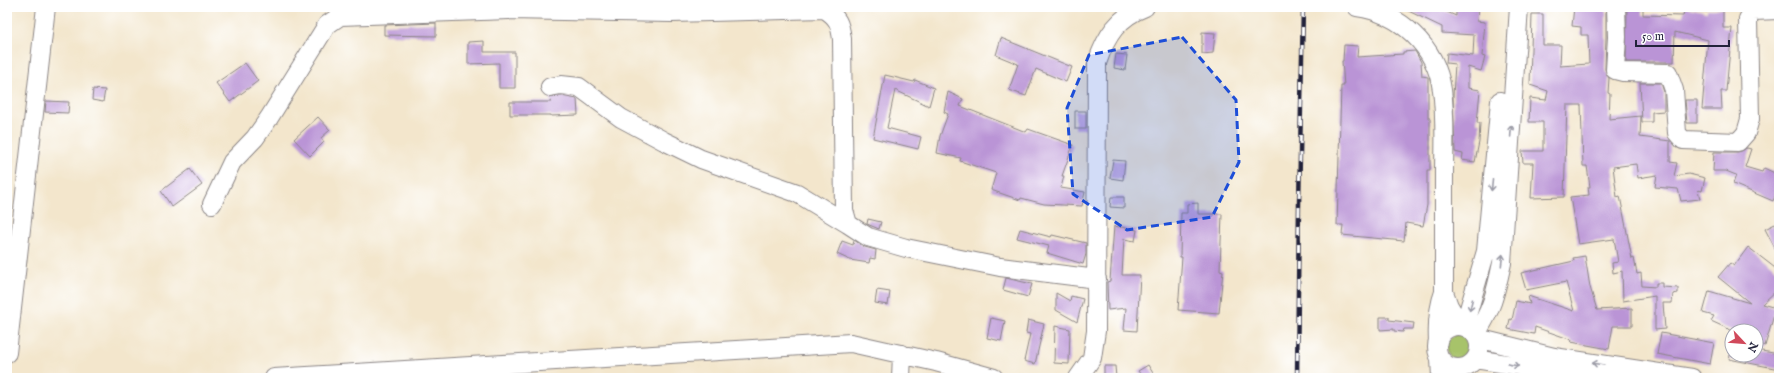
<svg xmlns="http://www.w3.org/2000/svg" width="1786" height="385" viewBox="0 0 1786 385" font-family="'IM FELL English',serif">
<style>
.green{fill:#a7c36a;stroke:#647252}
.building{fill:#ba94d6}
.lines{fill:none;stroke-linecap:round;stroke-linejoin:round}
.minor-casing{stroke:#8a8484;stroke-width:20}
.minor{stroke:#fff;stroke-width:18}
.rail-casing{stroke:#22223b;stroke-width:4.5}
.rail{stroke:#fff;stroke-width:3;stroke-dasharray:9;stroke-linecap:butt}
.oneway{stroke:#9c9ca7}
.marked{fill:#1d4ed8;fill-opacity:0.2;stroke:#1d4ed8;stroke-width:3;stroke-dasharray:8 5;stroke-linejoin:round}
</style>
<rect width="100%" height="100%" fill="#fff"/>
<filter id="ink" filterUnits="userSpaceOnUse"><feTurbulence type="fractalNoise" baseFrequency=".025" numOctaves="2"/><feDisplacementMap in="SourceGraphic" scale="8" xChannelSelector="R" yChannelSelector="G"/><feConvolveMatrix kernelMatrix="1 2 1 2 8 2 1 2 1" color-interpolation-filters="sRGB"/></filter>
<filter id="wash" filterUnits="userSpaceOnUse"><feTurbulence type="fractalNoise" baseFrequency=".012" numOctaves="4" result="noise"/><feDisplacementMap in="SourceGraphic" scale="16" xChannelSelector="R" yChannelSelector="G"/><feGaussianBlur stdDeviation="0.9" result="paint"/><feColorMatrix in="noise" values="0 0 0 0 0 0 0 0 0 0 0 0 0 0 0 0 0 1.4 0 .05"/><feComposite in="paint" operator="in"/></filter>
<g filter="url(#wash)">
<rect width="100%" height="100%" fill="#f3e6cc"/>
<!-- green -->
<path class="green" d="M1446 347a13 13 0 1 1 26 0a13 13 0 1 1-26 0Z"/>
<g id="blocks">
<!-- building -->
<path class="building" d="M1400 7H1436L1456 16V7H1478L1477 21 1485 22 1482 56 1485 57 1481 71 1468 67V88L1480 90 1477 123H1480L1479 142 1475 162 1462 160 1463 154 1455 152 1453 96 1455 64 1446 63 1447 53 1473 56 1474 35 1442 33V27Z
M1574 7H1606V37L1605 69 1609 78 1608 93 1610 94 1609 119 1641 116 1640 137 1670 141V162L1677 163 1674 176 1689 174 1705 178 1702 191 1698 190 1700 199 1681 201 1678 189 1655 187 1657 175 1638 178 1636 164 1613 167 1617 197 1620 196 1632 259 1634 258 1637 274 1641 273 1642 286 1656 287V283H1662V287L1678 288V293L1673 294 1672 303H1663L1665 329 1655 330V296L1623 301 1622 271 1613 273 1612 263 1618 262 1614 239 1578 244 1570 197 1589 195 1588 187H1590L1587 166H1583L1581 105H1567L1564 197 1531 198 1533 163H1523L1522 151H1543V122H1529L1530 98 1546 100 1548 91 1530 85 1532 14H1543V45H1561L1560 66 1589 64 1588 35H1581V27L1572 26Z
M1627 7H1643V15L1683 16 1685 7 1707 12V9H1723V28H1732L1726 91H1721L1722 109H1702L1708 40 1675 32 1674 62H1626Z
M436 23V36L384 35V25Z
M1202 32 1215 33 1213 53 1202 54Z
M1001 38 1072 67 1066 82 1036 69 1026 96 1009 90 1018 64 996 55Z
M484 41V52H515V88H499V63L468 64V42Z
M1344 45 1358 46 1357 57 1403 54V52L1415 51 1421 62 1422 76 1428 77V118H1430V170H1427V205L1423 226 1406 223 1404 241 1342 235 1343 225H1337L1341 86H1344L1342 61H1343Z
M1116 54 1127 55 1125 70 1114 68Z
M245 63 258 81 230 102 216 83Z
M885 75 914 82 915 80 934 88 929 106 895 90 887 128 921 137 918 149 873 138Z
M1640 83H1661L1664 92V111L1652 112V122H1642Z
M93 89 105 90 103 102 92 100Z
M948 92 963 99 960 106 1026 132 1028 129 1073 145 1062 176H1064L1061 188 1085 192 1082 206 1044 204 1021 198 1020 200 991 190 996 173 960 161 961 158 937 153 940 136 948 114 944 112Z
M561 96 577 99 578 115 551 116V115H510V102H551L550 97Z
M1685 100H1697V123H1687Z
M46 101 69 102 68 113 45 112Z
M1075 111H1086V129H1075Z
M318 117 330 130 321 138 324 142 310 156 294 139Z
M1747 148 1751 149 1745 167 1762 172 1764 168 1779 175V187L1773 201 1733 184 1736 175 1726 171H1713L1714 152H1738Z
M1113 160 1125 161 1123 180 1110 178Z
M190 169 202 185 172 207 161 191Z
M1111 197H1124V208L1110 207Z
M1198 203V214H1222L1220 270 1223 271 1219 313 1178 310 1182 257H1180L1181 213H1187V204Z
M868 219 881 222 879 229 867 224Z
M1779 222V256L1765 229Z
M1114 226 1137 230 1135 241 1124 239 1122 275H1140L1137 331 1124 330 1126 308 1108 310 1107 282 1110 281Z
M1020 229 1051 237 1052 235 1086 243V254L1083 264 1047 253 1049 246 1017 238Z
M854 240 865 247 876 250 875 259 870 258 869 263 850 260 837 254 842 241 853 245Z
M1748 247 1779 271V288L1762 304 1776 308 1765 346 1756 342V331H1733L1711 321 1714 316 1703 313 1709 291 1750 303 1718 277 1730 263 1734 266Z
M1585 256 1590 287 1597 310 1632 308V326H1613L1609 349 1571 342 1572 340 1535 327 1534 334 1508 329 1510 319 1512 320 1516 301 1530 304 1528 296 1574 311 1566 282 1526 290 1521 273 1574 261 1573 258Z
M1006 278 1032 284 1028 297 1003 290Z
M877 290 890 292 888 305 875 303Z
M1056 293 1070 301 1071 296 1083 299 1077 322 1056 310Z
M1380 317H1389V320L1414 323 1413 329H1404L1403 332 1394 331V329L1380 330Z
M991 318 1005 321 1001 341 987 338Z
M1028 320 1044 324 1035 364 1024 361 1030 334 1026 333Z
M1055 326 1070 329 1069 364 1054 363Z
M1661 333 1714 343 1710 364 1657 354Z
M1756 350 1779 354V369L1729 359 1730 355H1756Z
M1148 365 1156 378H1143L1138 371Z
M1104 366H1115L1116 378H1104Z"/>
</g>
</g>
<g filter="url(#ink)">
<use href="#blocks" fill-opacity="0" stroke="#8a8484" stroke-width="1"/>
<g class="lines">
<defs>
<path id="minor" d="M1357 7C1400 13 1436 46 1442 90 1446 118 1444 147 1444 176 1444 214 1444 253 1444 292L1449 306 1461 326
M1616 7 1617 37 1615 70 1623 72 1668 73 1674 90 1677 133 1683 140 1738 142 1746 133 1750 119 1748 19 1753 11 1779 10
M550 87 561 85 579 87 621 118 664 141 701 159 797 193 848 224
M212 204 232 162 255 138 269 118 327 25 340 16 509 10 671 13 824 9C838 17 840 24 842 39L844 210 848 224 868 237 906 248 1000 267 1097 279
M1464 326 1486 251 1500 101
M1437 347a21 21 0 1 1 42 0a21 21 0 1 1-42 0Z
M1475 335C1492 311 1496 291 1502 263L1519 7
M1477 338 1554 357 1692 378
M1438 342C1437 324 1438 308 1444 292
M7 353 46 7
M1440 358 1441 378
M1475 359 1595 378
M274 378 851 343 936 362 994 378
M901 378 902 354
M1078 378 1092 358 1096 331 1097 63C1106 36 1118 17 1145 7"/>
</defs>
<!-- minor casing -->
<use href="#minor" class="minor-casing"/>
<!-- minor -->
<use href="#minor" class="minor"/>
<defs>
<path id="rail" d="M1297 378 1299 204 1303 7"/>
</defs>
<!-- rail casing -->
<use href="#rail" class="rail-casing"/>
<!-- rail -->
<use href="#rail" class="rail"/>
</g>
<!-- one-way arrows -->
<defs><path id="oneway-shaft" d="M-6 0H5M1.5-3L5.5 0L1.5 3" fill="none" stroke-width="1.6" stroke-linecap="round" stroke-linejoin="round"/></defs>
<g class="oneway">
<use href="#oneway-shaft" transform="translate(1511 131) rotate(-86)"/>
<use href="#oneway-shaft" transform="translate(1492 185) rotate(96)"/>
<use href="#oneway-shaft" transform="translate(1502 260) rotate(-83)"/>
<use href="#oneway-shaft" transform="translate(1471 305) rotate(104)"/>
<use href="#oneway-shaft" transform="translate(1598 364) rotate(-171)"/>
<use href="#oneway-shaft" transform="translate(1513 365) rotate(11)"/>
</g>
</g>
<!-- marked area -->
<path class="marked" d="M1182 37 1236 100 1239 162 1212 217 1127 230 1073 194 1067 108 1089 55Z"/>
<!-- margin -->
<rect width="1786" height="385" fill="none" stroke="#fff" stroke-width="24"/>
<!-- north arrow -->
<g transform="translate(1744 343) rotate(116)"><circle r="19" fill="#ffffff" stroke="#a7a7b1"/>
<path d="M0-3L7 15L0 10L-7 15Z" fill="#d1495b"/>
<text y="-6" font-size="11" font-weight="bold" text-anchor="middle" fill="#22223b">N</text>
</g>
<!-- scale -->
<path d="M1636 40v6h93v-6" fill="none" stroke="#22223b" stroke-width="2"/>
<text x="1642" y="40" font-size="12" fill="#22223b" stroke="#ffffff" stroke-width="3" paint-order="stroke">50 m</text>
</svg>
